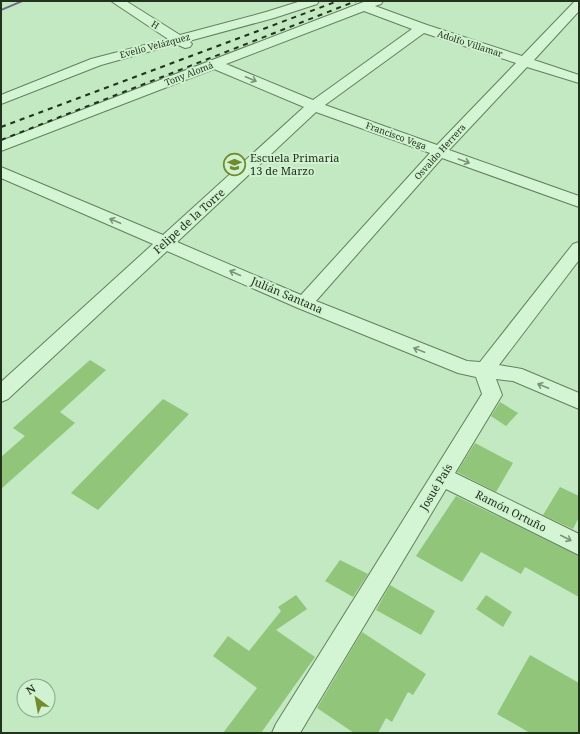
<svg xmlns="http://www.w3.org/2000/svg" width="580" height="734" viewBox="0 0 580 734" font-family="'Noto Serif',serif">
<style>
.lines{fill:none;stroke-linecap:round;stroke-linejoin:round}
.stream{fill:#6c6b89;fill-rule:evenodd}
.building{fill:#91c57a}
.minor-casing{stroke:#62815a;stroke-width:2}
.minor{fill:#d4f5d3;fill-rule:evenodd}
.rail{stroke:#22321d;stroke-width:2;stroke-dasharray:5 5;stroke-linecap:butt}
.oneway{stroke:#7b9478}
.labels{text-anchor:middle;stroke-width:4;stroke-linejoin:round;paint-order:stroke}
.far-street-label{font-size:9px;fill:#22321d;stroke:#d0f2d0}
.poi-label{font-size:11px;fill:#22321d;stroke:#d0f2d0;text-anchor:start}
.street-label{font-size:11px;fill:#22321d;stroke:#d0f2d0}
</style>
<rect width="100%" height="100%" fill="#c2e9c1"/>
<g class="lines">
<!-- stream -->
<path class="stream" d="M20 1H25L1 11V9Z"/>
</g>
<!-- building -->
<path class="building" d="M90 360 106 370 60 412 75 423 1 489V457L25 436 13 428Z
M163 399 189 414 98 510 71 493Z
M500 402 518 413 506 426 491 416Z
M475 443 513 463 496 492 457 472Z
M560 487 579 496V517L573 529 543 515Z
M456 496 579 556V597L525 567 521 574 481 552 462 582 416 556Z
M340 560 368 574 353 597 325 581Z
M390 585 435 611 421 635 376 610Z
M296 595 307 609 276 630 315 657 261 733H223L257 688 213 656 228 636 249 651 281 611 278 607Z
M486 595 512 612 503 627 476 609Z
M362 632 426 674 413 695 408 692 392 722 386 718 378 733H354L317 708Z
M530 655 579 683V733H530L497 714Z"/>
<g class="lines">
<defs>
<path id="minor" d="M111 1H126L180 35 266 12 301 1H319L317 4 274 18 189 41 192 44 190 47 185 48 176 44 101 65 1 104V95L91 59 168 39Z
M366 1H383L381 4 375 6 427 25 522 56 575 1H579V11L534 60 579 75V83L527 67 449 150 579 196V207L442 158 316 301 467 361 480 362 573 244 579 242V260L499 365 522 369 579 393V409L513 381 496 379 502 395 455 473 579 534V555L446 489 300 733H272L276 724 482 394 476 377 458 373 298 308 167 251 8 399 1 402V382L153 244 1 178V167L163 235 304 107 214 69 1 151V141ZM364 11 412 29 313 100 226 64ZM424 33 516 63 437 145 325 105ZM316 112 430 153 301 295 177 242Z"/>
</defs>
<!-- minor casing -->
<use href="#minor" class="minor-casing"/>
<!-- minor -->
<use href="#minor" class="minor"/>
<!-- rail -->
<path class="rail" d="M1 127 338 1
M1 140 356 1"/>
</g>
<!-- one-way arrows -->
<defs><path id="oneway-shaft" d="M-6 0H5M1.5-3L5.5 0L1.5 3" fill="none" stroke-width="1.6" stroke-linecap="round" stroke-linejoin="round"/></defs>
<g class="oneway">
<use href="#oneway-shaft" transform="translate(251 79) rotate(23)"/>
<use href="#oneway-shaft" transform="translate(464 161) rotate(20)"/>
<use href="#oneway-shaft" transform="translate(115 221) rotate(-157)"/>
<use href="#oneway-shaft" transform="translate(235 273) rotate(-156)"/>
<use href="#oneway-shaft" transform="translate(419 350) rotate(-158)"/>
<use href="#oneway-shaft" transform="translate(543 386) rotate(-157)"/>
<use href="#oneway-shaft" transform="translate(566 538) rotate(27)"/>
</g>
<!-- icons -->
<defs>
<symbol id="school-ring" viewBox="-11 -11 22 22"><circle r="9.5" fill="#d0f2d0" stroke="#728b2f" stroke-width="1.5"/><path d="M0-5L7-2L0 1L-7-2ZM-4 1L0 2.5L4 1V4Q0 6-4 4Z" fill="#728b2f"/></symbol>
</defs>
<g fill-rule="evenodd">
<use href="#school-ring" x="222" y="152" width="25" height="25"/>
</g>
<g class="labels">
<!-- far-street labels -->
<g class="far-street-label">
<text transform="translate(155 25) rotate(32)" y="3">H</text>
<text transform="translate(470 44) rotate(18)" y="3">Adolfo Villamar</text>
<text transform="translate(155 46) rotate(-15)" y="3">Evelio Velázquez</text>
<text transform="translate(189 74) rotate(-21)" y="3">Tony Alomá</text>
<text transform="translate(396 136) rotate(20)" y="3">Francisco Vega</text>
<text transform="translate(440 152) rotate(-48)" y="3">Osvaldo Herrera</text>
</g>
<!-- poi labels -->
<g class="poi-label">
<text x="250" y="162">Escuela Primaria<tspan x="250" dy="13">13 de Marzo</tspan></text>
</g>
<!-- street labels -->
<g class="street-label">
<text transform="translate(189 221) rotate(-42)" y="4">Felipe de la Torre</text>
<text transform="translate(287 295) rotate(23)" y="4">Julián Santana</text>
<text transform="translate(436 487) rotate(-59)" y="4">Josué País</text>
<text transform="translate(511 511) rotate(27)" y="4">Ramón Ortuño</text>
</g>
</g>
<!-- border -->
<rect width="580" height="734" fill="none" stroke="#22321d" stroke-width="4"/>
<!-- north arrow -->
<g transform="translate(36 698) rotate(328)"><circle r="19" fill="#d0f2d0" stroke="#8aa588"/>
<path d="M0-3L7 15L0 10L-7 15Z" fill="#728b2f"/>
<text y="-6" font-size="11" font-weight="bold" text-anchor="middle" fill="#22321d">N</text>
</g>
</svg>
